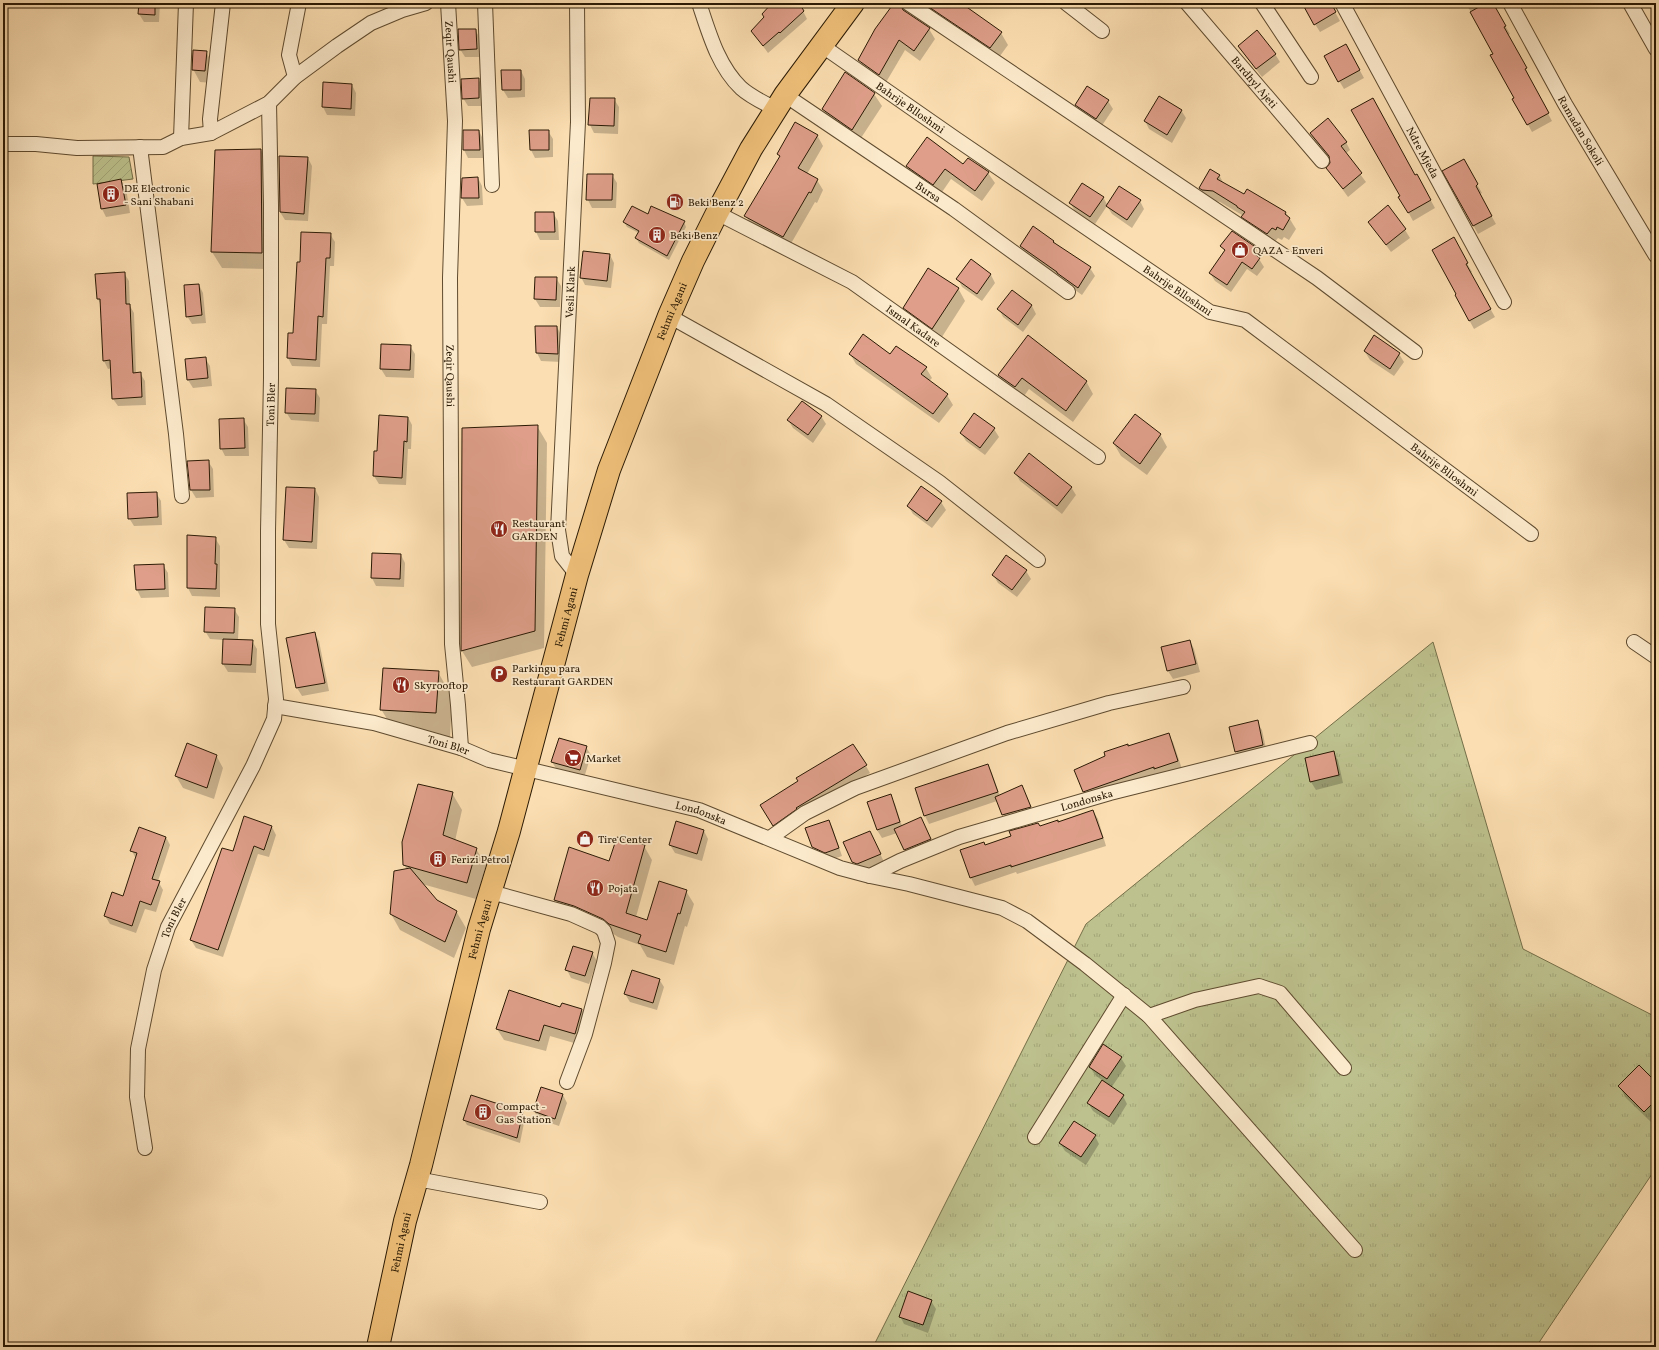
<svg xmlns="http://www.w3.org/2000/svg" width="1659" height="1350" viewBox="0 0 1659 1350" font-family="Vollkorn,serif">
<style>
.grass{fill:url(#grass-tufts);stroke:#746e48}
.garden{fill:url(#garden-furrows);stroke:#746e48}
.shadow{fill:#0003}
.building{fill:#de9e89;stroke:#2b1a04}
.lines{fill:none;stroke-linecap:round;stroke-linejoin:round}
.minor-casing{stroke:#5f4b2f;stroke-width:16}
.primary-casing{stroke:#2b1a04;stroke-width:24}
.minor{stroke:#fceacc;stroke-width:14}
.primary{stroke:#eebf78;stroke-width:22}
.labels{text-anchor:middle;stroke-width:3.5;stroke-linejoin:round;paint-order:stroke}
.street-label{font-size:11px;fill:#2b1a04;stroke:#fceacc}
.poi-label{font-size:11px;fill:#2b1a04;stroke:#fceacc;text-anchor:start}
</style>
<defs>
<pattern id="grass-tufts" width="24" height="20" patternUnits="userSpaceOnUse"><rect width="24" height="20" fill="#bdc18d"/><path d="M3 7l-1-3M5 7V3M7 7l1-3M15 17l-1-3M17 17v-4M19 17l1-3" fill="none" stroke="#a3a578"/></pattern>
<pattern id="garden-furrows" width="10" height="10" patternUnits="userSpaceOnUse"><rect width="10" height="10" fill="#bdc18d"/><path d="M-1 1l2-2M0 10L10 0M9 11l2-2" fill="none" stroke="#a3a578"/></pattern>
</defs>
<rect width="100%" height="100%" fill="#fbdeb1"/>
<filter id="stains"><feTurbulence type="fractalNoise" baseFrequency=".005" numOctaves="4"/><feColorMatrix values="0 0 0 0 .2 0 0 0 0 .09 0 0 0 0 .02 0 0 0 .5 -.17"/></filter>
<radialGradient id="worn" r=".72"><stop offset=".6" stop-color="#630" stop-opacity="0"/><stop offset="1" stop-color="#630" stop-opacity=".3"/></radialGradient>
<!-- grass -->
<path class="grass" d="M1433 642 1523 949 1656 1017V1168L1536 1347H873L1086 924Z"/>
<!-- garden -->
<path class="garden" d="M93 156 129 157 133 179 93 184Z"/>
<!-- shadow -->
<path class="shadow" d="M140 3H160L159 22H144L139 14Z
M769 3H799L807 19 768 53 752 31 765 18 771 6Z
M899 3H902L906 10V13L929 29 935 39 920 61 905 50 885 84 865 70 859 60Z
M905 3H957L1001 33 1008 45 997 60Z
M1302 3H1330L1340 21 1320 32Z
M1463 3H1492L1510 34 1508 35 1530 77 1529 78 1552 121 1532 132 1514 99 1516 98 1494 54 1468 7 1466 8Z
M475 30 480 38 481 57H465L460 49Z
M1346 45 1364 78 1344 89 1325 57Z
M1239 47 1275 54 1280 62 1262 77Z
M206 52 213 64 212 83 200 82 193 69Z
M521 71 525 79V97L508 98 503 90Z
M478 79 483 87V106H468L463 98Z
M324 83 352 85 356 93 355 116 327 115 323 107Z
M874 94 882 106 859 141 830 122 823 109Z
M614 99 619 107 618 134 594 133 590 125Z
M1108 101 1113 109 1101 127 1081 113 1076 105Z
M1181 110 1186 118 1172 143 1149 129 1145 121Z
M464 131H479L483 139 484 158H468L464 150Z
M548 131 553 139V157L535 158 531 150Z
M1311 134 1346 142 1350 150 1345 154 1366 182 1348 197 1327 168 1331 161V159L1315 141Z
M817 135 823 146 807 174 817 180 823 190 817 203 815 202 789 247 752 226 746 216 780 157 778 154Z
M261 150 270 167 271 269 222 268 212 252Z
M280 157 308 158 312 166 308 221 285 220 280 212Z
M1463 160 1482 193 1479 194 1496 224 1478 234 1444 171Z
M907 166H964L988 173 995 183 982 201 951 179 940 195 913 177Z
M612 175 617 183 616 208H592L588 200Z
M1219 175 1224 184 1244 196 1248 190 1286 213 1296 229 1289 240 1284 237 1282 240 1278 238 1273 244 1249 228 1242 215 1220 202 1206 199 1200 188Z
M1417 175 1435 208 1413 221 1400 197Z
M478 178 482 186 483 205 467 206 462 198Z
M121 180 126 188 130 213 106 217 102 209Z
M1103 197 1108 206 1140 201 1144 209 1132 228 1112 214 1107 206 1095 224 1075 211 1070 203Z
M536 213H553L558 221 559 240H540L536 232Z
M648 216 684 222 686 227 669 260 639 243 636 238 639 233 627 227 624 222Z
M1369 222 1405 230 1410 238 1391 252Z
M330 234 335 242 334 266H330L327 324H322L320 367 292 366 288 358 294 334 301 263Z
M1453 239 1472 272 1470 273 1495 317 1474 329 1456 296 1458 295Z
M1054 241 1056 246 1090 268 1095 276 1082 295 1026 254 1021 246Z
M1222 246 1256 249 1261 257 1259 259 1264 267 1257 276 1247 269 1231 292 1215 281 1210 273 1225 252Z
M610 255 614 263 611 288 585 285 581 277Z
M971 260 991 275 995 283 982 301 962 287 958 279Z
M124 273 129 281 130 306 134 313 136 373H140L145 381 146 405 118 406 113 399 112 368 108 369 104 361 101 305 98 299Z
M556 278 561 286 560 307H540L535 299Z
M199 285 203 293 206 323 192 324 187 316Z
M958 288 965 301 940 340 911 320 904 308Z
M1012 291 1032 306 1036 314 1023 332 1003 317 999 309Z
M536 327H557L561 335 562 362 541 361 537 353Z
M410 346 415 354 414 378 386 377 381 369Z
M1365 352 1399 354 1404 362 1394 376 1370 360Z
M850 354 891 356 926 368 932 378 929 381 947 395 953 405 939 423 856 364Z
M205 358 210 366 212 386 193 388 188 380 186 360Z
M999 375 1086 381 1093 394 1073 422 1029 389 1022 399 1006 388Z
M315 390 320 398 319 422 291 420 286 412Z
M821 416 826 424 813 443 793 428 788 420Z
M408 417 412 425 411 449H408L406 485 379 484 374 476 378 452Z
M243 419 248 427 249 456H225L221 448Z
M537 426 547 443 544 648 472 667 462 651 463 429Z
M994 429 999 437 985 455 966 441 961 433Z
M1160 434 1167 447 1147 475 1121 456 1114 444Z
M208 461 213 469 214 497 196 498 191 490Z
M1015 473 1071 487 1076 495 1062 514 1020 481Z
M922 488 941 502 946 510 932 528 913 514 908 506Z
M315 489 319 497 317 549 289 548 284 540Z
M156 493 161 501 162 525 134 526 129 518Z
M188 536 215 538 220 546V597L192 596 188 588Z
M401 555 405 563 404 587 376 586 372 578Z
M163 565 168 573 169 597 141 598 137 590Z
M1026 571 1031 579 1017 597 998 583 993 575Z
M234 609 239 617 238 640 252 641 257 649 256 673 228 672 223 664 224 640 210 639 205 631Z
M314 633 319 641 329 691 302 696 297 688 287 639Z
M1190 641 1194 649 1200 672 1173 679 1168 671 1163 647Z
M438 672 452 697 450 738 396 734 381 709Z
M1257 722 1262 730 1267 753 1240 759 1236 751Z
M1168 734 1173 742 1182 769 1089 799 1084 791 1128 747Z
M586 747 591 755 584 778 557 770 552 762Z
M1333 752 1338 760 1343 783 1316 790 1311 782 1306 758Z
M216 755 223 768 214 799 183 788 176 776Z
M988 765 992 773 1000 796 1026 795 1035 815 1008 823 997 801 929 824 925 816 916 789Z
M866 766 870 773 800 816 778 833 765 813Z
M452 793 462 810 455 841 476 849 486 865 476 899 422 884 437 900 456 911 466 928 454 958 400 930 391 914 407 870 404 864Z
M890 796 895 804 902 826 921 818 935 847 909 858 897 833 882 838 877 830 868 803Z
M1093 811 1098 819 1106 846 1017 874 1016 872 975 886 971 878 961 851 985 846Z
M829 821 833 829 842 856 830 860 818 855 813 847Z
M272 827 276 835 269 857 258 854 223 957 196 948 191 940 233 852Z
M704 831 708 839 702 861 675 853 670 845Z
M870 832 884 862 862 871 858 870 853 862Z
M166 837 170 845 158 881 163 890 156 912 145 909 136 933 110 924 105 916 124 897 136 859 132 851Z
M644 846 652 860 636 917 648 921 686 891 694 904 687 927 685 926 674 965 647 957 640 945 618 937 612 933 583 920 562 914 555 900 570 849 610 863Z
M592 953 597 961 589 984 571 978 567 970Z
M659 979 664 987 657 1010 630 1002 625 994Z
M562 1004 582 1010 588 1021 581 1045 550 1036 546 1051 504 1040 497 1029 561 1008Z
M1121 1058 1126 1066 1111 1088 1123 1096 1127 1104 1114 1125 1093 1111 1088 1103 1103 1081 1095 1075 1090 1067Z
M1656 1083V1119L1652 1123 1626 1098 1619 1086Z
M563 1095 567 1103 559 1126 539 1119 534 1111Z
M522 1113 525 1118 520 1143 467 1125 464 1120Z
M1095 1136 1099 1144 1086 1165 1065 1151 1060 1143Z
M931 1301 936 1309 928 1333 904 1324 900 1316Z"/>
<!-- building -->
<path class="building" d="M139 3H155V15L138 14Z
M772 3H799L804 11 780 33 779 32 763 46 751 31 764 17 762 14Z
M894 3H900L903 10 930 28 914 51 899 40 879 75 858 60 875 29Z
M923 3H961L1002 32 990 48Z
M1302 3H1331L1336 12 1314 25Z
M1486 3H1493L1506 26 1504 27 1527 68 1525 69 1549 113 1527 125 1512 99 1514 98 1490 55 1493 54 1470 12Z
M458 29H476L477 49 459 50Z
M1257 30 1276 54 1256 69 1238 46Z
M1346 44 1360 70 1338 82 1324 56Z
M193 50 207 51 205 71 192 70Z
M501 70H521V90H502Z
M845 72 875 93 852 130 822 109Z
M479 78V98L462 99 461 79Z
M323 82 352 84 351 109 322 107Z
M1087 86 1109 100 1096 119 1075 105Z
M1159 96 1182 110 1167 135 1144 121Z
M590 98H615L614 126 588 125Z
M1373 98 1415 175 1417 174 1431 200 1408 213 1398 197 1400 196 1351 110Z
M1328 118 1347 142 1341 146 1362 173 1343 189 1326 168 1330 163 1329 156 1310 133Z
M795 122 818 135 798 168 818 179 811 193 809 192 783 237 744 216 780 156 777 154Z
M463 130H479L480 150H463Z
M529 130H549V150H530Z
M927 137 963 164 968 158 989 172 975 191 945 169 933 185 906 166Z
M261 149 262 253 211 252 215 150Z
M279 156 308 157 304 214 280 212Z
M1464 159 1478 184 1476 186 1492 216 1473 226 1442 171Z
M1210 169 1220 175 1217 179 1244 194 1247 189 1286 212 1285 214 1290 218 1283 230 1277 227 1276 230 1272 228 1267 234 1241 217 1245 212 1237 207V206L1213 191 1202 190 1199 188Z
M587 174H613L612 200H586Z
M478 177 479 198H461L462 178Z
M121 179 126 205 101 209 97 184Z
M1082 183 1104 197 1090 217 1069 203Z
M1119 186 1141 200 1127 220 1106 206Z
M1388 205 1406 229 1386 245 1368 222Z
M632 206 648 214 651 206 685 221 667 256 635 238 639 231 623 222Z
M535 212H554L555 232H535Z
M1033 226 1054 241 1053 242 1091 267 1078 288 1057 273V272L1020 246Z
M1232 231 1257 248 1253 253 1260 258 1252 269 1242 262 1227 285 1209 273 1225 250 1220 246Z
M301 232 331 233 330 258H326L323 317 318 316 316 360 287 358 288 333H293L297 262H300Z
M1454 237 1468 263 1466 264 1491 309 1469 321 1455 295 1456 294 1432 250Z
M583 251 610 254 607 281 580 278Z
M971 259 991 274 977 294 956 279Z
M928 268 959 288 932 329 903 308Z
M125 272 126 304H130L133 373 141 372 142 397 112 399 110 360 103 361 100 299H97L95 274Z
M535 277H557L556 300 534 299Z
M199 284 202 315 186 317 184 285Z
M1012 290 1032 305 1018 325 997 309Z
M535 326H557L558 354 536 353Z
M863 334 890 354 896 346 927 367 921 374 948 394 933 414 849 354Z
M1028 335 1087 381 1066 411 1022 378 1015 387 998 375Z
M1374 335 1400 353 1390 369 1364 351Z
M381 344 411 345 410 370 380 369Z
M206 357 208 378 187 380 185 359Z
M286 388 316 389 315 414 285 413Z
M802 401 822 416 808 435 787 420Z
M974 413 995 428 980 448 960 433Z
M1135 414 1161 434 1140 464 1113 443Z
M379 415 408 417 407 442 404 441 402 478 373 476 374 451H377Z
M244 418 245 448 220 449 219 419Z
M538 425 535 631 461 651 462 428Z
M1029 453 1072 487 1057 506 1014 473Z
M209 460 210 490H190L187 461Z
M921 486 942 501 927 521 907 506Z
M286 487 315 488 312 542 283 540Z
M157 492 158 517 128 519 127 493Z
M187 535 216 537 215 564H217L216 589 187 588Z
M372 553 401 554 400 579 371 578Z
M1006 555 1027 570 1012 590 992 575Z
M164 564 165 589 136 590 134 565Z
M205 607 235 608 234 633 204 632Z
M315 632 325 683 296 688 286 638Z
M223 639 253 640 251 665 222 664Z
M1190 640 1196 664 1167 671 1161 647Z
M383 668 439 671 436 713 380 710Z
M1258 720 1263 745 1235 752 1229 727Z
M1169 733 1178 761 1154 769V767L1083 792 1074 770 1105 756 1104 752 1128 744V746Z
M559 738 587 746 580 770 551 762Z
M187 743 217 755 207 788 175 776Z
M853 744 867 765 796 808 797 809 773 826 760 805 798 781 796 778Z
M1334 751 1339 775 1310 782 1305 758Z
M988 764 998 792 924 816 915 788Z
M418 784 453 792 443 835 477 848 467 883 403 865 402 842Z
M1022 785 1031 807 1002 815 995 797Z
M891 794 900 822 877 830 867 802Z
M1093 810 1103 838 1011 867V865L970 878 960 850 984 842 985 845 1011 836 1009 831 1038 823 1040 826 1058 820V822Z
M244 816 272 826 264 850 254 846 218 950 190 940 222 848 233 851Z
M921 817 931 839 904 850 894 829Z
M829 820 839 848 825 853 812 847 805 828Z
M676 821 704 830 697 854 669 845Z
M139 827 166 837 152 879 160 881 151 905 140 901 132 926 104 916 112 892 123 896 137 853 130 851Z
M870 831 881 854 857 864 852 862 843 842Z
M617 837 645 845 626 913 647 920 659 881 687 890 680 914 678 913 666 952 638 943 641 935 609 924 603 919 574 906 554 900 569 847 609 861Z
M410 868 437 900 457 911 445 942 390 914 394 871Z
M573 946 593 952 585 976 565 970Z
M632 970 660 979 653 1003 624 994Z
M509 990 560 1007 562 1003 582 1009 575 1034 544 1025 539 1041 496 1029Z
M1103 1044 1122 1057 1107 1079 1089 1067Z
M1639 1065 1656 1082V1100L1644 1112 1618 1086Z
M1102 1080 1124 1095 1109 1117 1087 1103Z
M541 1087 563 1094 555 1119 533 1111Z
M471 1095 523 1112 517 1138 463 1120Z
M1074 1121 1096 1135 1081 1157 1059 1143Z
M908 1291 932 1300 923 1325 899 1317Z"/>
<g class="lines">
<defs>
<g id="minor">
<path id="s1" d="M448 3 455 121 450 278 452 644 458 705 461 748"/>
<path d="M485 3 492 185"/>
<path d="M577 3 578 122 558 530 562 556 577 575"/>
<path d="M699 3C709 33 718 66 741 88 751 97 764 103 776 109"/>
<path d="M908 3 1317 278 1415 352"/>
<path d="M1066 3 1102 31"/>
<path id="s2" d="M1187 3 1322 161"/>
<path d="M1262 3 1311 77"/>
<path id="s3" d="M1342 3 1504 302"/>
<path id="s4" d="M1510 3 1565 104 1656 256"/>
<path d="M1630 3 1656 49"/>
<path id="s5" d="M821 45 956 139 1210 312 1245 320 1531 534"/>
<path d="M295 77 289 55 299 3"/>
<path id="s6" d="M785 95 954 209 1068 292"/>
<path d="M211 133 210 119 223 3"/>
<path d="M181 138 186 3"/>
<path d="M3 144H36L77 148 163 147 181 138 211 133 269 103 295 77 337 46 371 23 402 10 426 3"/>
<path d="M140 147 176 434 182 496"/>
<path id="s7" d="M717 213 852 282 1098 457"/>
<path d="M669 316 826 404 939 482 1038 560"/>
<path d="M1634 642 1656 657"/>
<path id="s8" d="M275 706 374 723 461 748 489 760 699 810 840 868 870 876 900 861 959 837 1110 793 1310 743"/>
<path d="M770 838 805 813 855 788 1007 733 1109 703 1183 687"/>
<path d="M870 876 909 884 1002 908 1027 921 1085 964 1149 1016 1355 1250"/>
<path d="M491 892 571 914 600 927 604 931 608 943 604 963 585 1034 567 1082"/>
<path d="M1149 1016 1195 1000 1259 986 1280 993 1344 1068"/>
<path d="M1035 1137 1124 995"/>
<path id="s9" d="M145 1148 137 1097 138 1049 154 970 168 927 253 766 274 719 276 699 268 624V531L271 378V205L269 103"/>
<path d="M417 1179 540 1202"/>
</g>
<g id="primary">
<path id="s10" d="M378 1347 405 1221 421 1165 479 929 509 831 577 575 609 470 669 316 693 261 717 213 751 149 785 95 853 3"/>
</g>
</defs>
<!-- minor casing -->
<use href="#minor" class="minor-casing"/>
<!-- primary casing -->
<use href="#primary" class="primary-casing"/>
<!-- minor -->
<use href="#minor" class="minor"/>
<!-- primary -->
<use href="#primary" class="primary"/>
</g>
<!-- icons -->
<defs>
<symbol id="building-disc" viewBox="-11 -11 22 22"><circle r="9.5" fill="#8f2418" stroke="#fceacc"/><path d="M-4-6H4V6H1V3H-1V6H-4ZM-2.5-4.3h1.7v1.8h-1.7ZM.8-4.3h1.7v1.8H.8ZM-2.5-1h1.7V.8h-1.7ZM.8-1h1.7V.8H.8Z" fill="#fff"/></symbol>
<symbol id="fuel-disc" viewBox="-11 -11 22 22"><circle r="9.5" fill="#8f2418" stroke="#fceacc"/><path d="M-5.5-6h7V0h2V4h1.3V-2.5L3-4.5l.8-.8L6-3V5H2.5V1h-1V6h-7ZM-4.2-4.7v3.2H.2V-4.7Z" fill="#fff"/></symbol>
<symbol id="shop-disc" viewBox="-11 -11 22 22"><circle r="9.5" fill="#8f2418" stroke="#fceacc"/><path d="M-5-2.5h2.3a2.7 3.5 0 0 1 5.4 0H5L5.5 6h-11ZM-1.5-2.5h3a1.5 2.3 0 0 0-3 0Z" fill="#fff"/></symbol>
<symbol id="restaurant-disc" viewBox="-11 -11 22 22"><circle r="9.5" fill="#8f2418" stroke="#fceacc"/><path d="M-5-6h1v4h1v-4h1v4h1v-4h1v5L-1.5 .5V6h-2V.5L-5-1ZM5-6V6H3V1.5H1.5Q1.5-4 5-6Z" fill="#fff"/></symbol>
<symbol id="parking-disc" viewBox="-11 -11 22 22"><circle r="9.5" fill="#8f2418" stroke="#fceacc"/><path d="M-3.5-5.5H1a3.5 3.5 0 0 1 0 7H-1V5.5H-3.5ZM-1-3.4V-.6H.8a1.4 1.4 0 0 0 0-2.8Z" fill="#fff"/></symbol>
<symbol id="supermarket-disc" viewBox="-11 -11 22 22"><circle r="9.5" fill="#8f2418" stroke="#fceacc"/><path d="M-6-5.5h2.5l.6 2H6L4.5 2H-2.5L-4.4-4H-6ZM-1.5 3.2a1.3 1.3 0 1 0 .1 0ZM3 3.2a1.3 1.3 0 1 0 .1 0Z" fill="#fff"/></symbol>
</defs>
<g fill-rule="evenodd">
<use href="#building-disc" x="101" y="184" width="20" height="20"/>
<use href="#fuel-disc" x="665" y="192" width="20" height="20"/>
<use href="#building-disc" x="647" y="225" width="20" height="20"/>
<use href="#shop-disc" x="1230" y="240" width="20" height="20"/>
<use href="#restaurant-disc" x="489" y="519" width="20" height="20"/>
<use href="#parking-disc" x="489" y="664" width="20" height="20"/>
<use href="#restaurant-disc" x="391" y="675" width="20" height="20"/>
<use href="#supermarket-disc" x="563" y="748" width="20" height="20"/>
<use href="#shop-disc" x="575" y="829" width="20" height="20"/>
<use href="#building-disc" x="428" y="849" width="20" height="20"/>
<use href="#restaurant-disc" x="585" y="878" width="20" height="20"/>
<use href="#building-disc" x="473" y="1102" width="20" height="20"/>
</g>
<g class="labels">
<!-- street labels -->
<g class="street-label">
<text dy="4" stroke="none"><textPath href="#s1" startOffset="49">Zeqir Qaushi</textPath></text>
<text dy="4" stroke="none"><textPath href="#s2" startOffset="104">Bardhyl Ajeti</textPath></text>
<text dy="4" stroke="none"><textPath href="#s5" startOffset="109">Bahrije Blloshmi</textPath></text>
<text dy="4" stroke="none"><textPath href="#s4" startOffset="146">Ramadan Sokoli</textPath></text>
<text dy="4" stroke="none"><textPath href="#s3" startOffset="170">Ndre Mjeda</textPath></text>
<text dy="4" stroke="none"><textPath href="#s6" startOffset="173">Bursa</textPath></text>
<text dy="4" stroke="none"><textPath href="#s5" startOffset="433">Bahrije Blloshmi</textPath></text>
<text transform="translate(570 292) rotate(-88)" y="4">Vesli Klark</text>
<text dy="4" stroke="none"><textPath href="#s10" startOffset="1078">Fehmi Agani</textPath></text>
<text dy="4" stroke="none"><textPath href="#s7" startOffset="227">Ismal Kadare</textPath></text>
<text dy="4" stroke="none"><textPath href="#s1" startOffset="373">Zeqir Qaushi</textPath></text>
<text dy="4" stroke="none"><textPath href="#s9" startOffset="774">Toni Bler</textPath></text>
<text dy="4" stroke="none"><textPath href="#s5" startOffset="757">Bahrije Blloshmi</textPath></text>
<text dy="4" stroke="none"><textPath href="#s10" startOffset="754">Fehmi Agani</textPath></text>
<text dy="4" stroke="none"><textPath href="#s8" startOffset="178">Toni Bler</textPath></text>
<text dy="4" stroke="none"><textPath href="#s8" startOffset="851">Londonska</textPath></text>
<text dy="4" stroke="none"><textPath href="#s8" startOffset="440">Londonska</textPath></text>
<text dy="4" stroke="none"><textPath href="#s9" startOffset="236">Toni Bler</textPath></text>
<text dy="4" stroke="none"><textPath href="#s10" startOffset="430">Fehmi Agani</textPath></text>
<text dy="4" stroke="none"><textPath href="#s10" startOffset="107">Fehmi Agani</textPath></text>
</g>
<!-- poi labels -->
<g class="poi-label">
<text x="124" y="192">DE Electronic<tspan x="124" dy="13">- Sani Shabani</tspan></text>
<text x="688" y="206">Beki Benz 2</text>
<text x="670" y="239">Beki Benz</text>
<text x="1253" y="254">QAZA - Enveri</text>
<text x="512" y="527">Restaurant<tspan x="512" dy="13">GARDEN</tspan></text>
<text x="512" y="672">Parkingu para<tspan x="512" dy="13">Restaurant GARDEN</tspan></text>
<text x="414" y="689">Skyrooftop</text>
<text x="586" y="762">Market</text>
<text x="598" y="843">Tire Center</text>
<text x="451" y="863">Ferizi Petrol</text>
<text x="608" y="892">Pojata</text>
<text x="496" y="1110">Compact -<tspan x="496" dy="13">Gas Station</tspan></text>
</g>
</g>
<!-- margin -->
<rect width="1659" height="1350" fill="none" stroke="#fbdeb1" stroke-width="16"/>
<rect x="4" y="4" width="1651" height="1342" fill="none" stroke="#2b1a04" stroke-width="2"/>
<rect x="8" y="8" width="1643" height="1334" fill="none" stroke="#2b1a04"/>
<rect width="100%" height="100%" filter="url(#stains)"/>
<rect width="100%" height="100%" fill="url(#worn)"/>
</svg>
